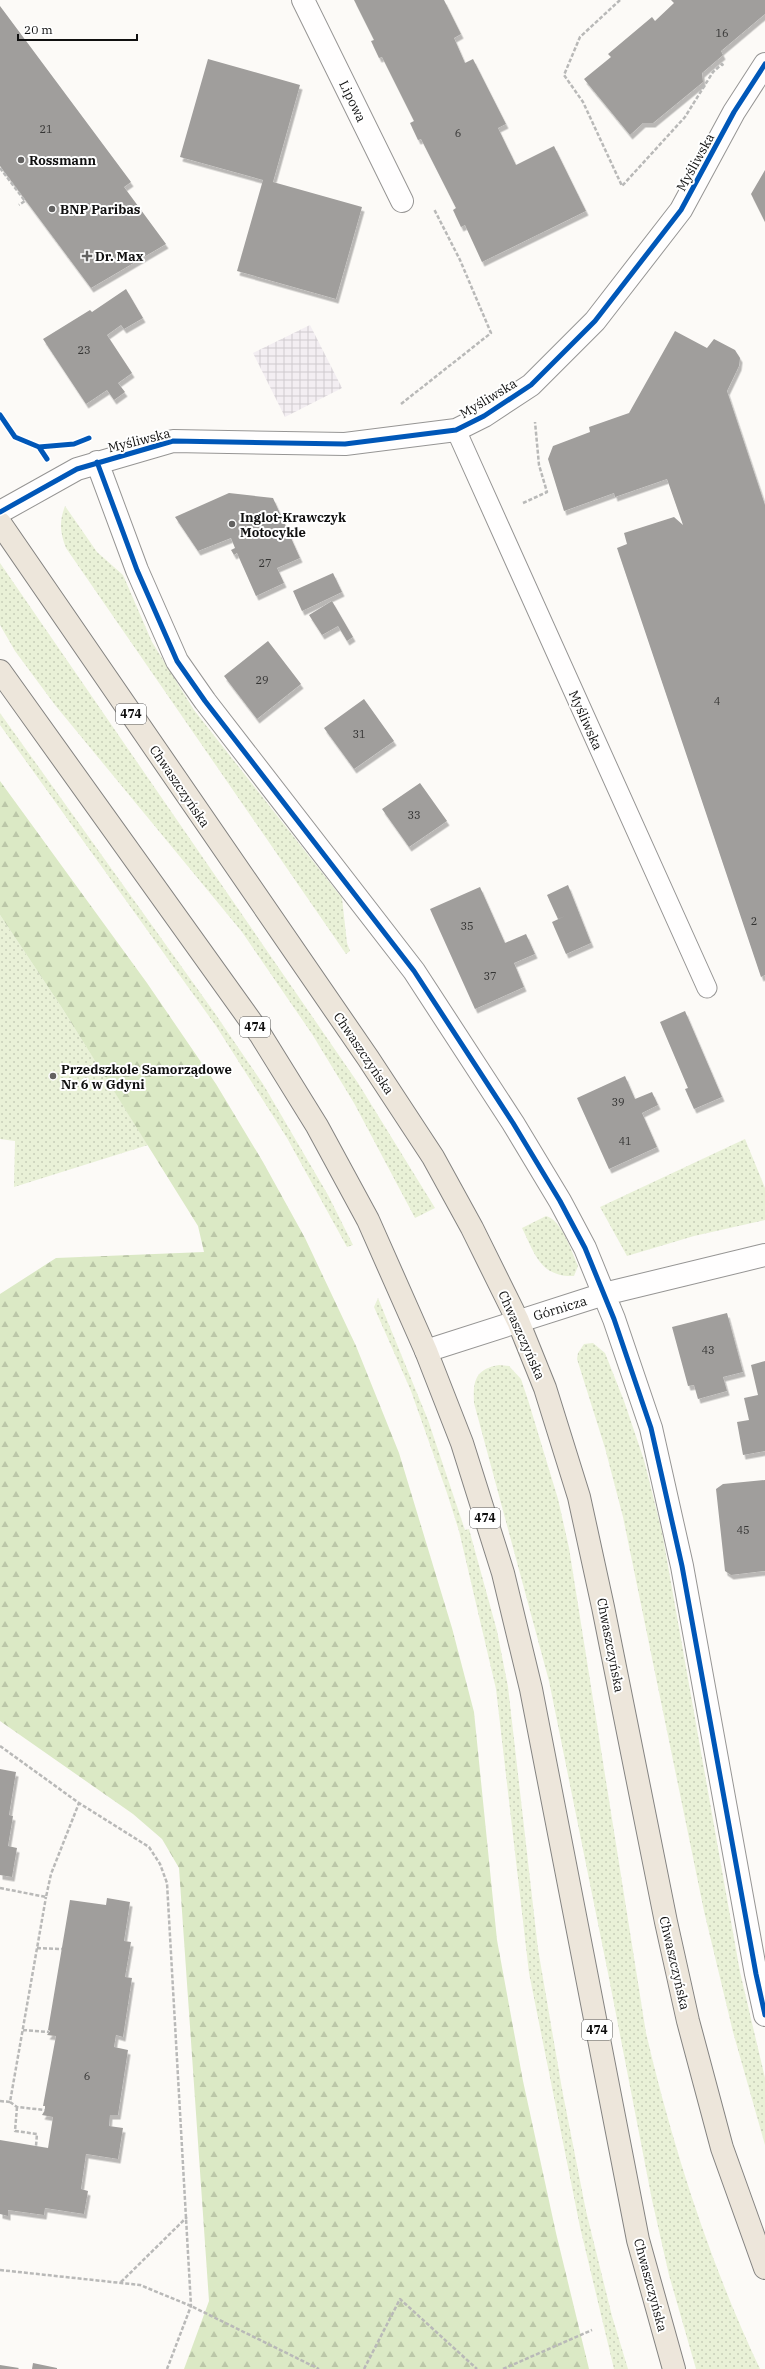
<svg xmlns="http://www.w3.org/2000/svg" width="765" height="2369" viewBox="0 0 765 2369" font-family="'IBM Plex Serif',serif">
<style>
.industrial{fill:url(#industrial-grid)}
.grass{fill:url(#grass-dots)}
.forest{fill:url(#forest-firs)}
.building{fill:#a09e9c;filter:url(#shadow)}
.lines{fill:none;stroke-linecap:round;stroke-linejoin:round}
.service-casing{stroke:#969594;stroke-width:21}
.minor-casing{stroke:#969594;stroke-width:24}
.primary-casing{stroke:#848381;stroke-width:24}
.path{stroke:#b9b9b8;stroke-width:2.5;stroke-dasharray:4 2;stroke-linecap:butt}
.service{stroke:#fffefe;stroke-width:19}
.minor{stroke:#fffefe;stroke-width:22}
.primary{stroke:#ede6db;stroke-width:22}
.cycleway-casing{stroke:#fff;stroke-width:8}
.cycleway{stroke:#0057b8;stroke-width:5}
.poi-dot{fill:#636261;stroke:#fff;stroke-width:1.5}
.labels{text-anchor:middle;stroke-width:4;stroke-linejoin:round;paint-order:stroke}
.number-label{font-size:11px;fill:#343433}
.shield{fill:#fff;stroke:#585858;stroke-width:1}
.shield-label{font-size:12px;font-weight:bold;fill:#101010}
.street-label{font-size:13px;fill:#101010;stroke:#fff}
.poi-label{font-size:13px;font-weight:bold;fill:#101010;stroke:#fff;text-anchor:start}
</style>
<defs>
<pattern id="industrial-grid" width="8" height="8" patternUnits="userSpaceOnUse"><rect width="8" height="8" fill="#f3eef2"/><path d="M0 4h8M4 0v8" fill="none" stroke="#cfcbce"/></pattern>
<pattern id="grass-dots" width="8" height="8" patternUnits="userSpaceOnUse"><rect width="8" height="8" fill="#e9f1d7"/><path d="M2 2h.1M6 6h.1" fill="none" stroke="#c7ceb8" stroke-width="1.8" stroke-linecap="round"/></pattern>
<pattern id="forest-firs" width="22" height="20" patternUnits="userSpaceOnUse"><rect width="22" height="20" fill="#dbe9c5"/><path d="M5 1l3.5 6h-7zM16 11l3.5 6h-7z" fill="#bbc7a8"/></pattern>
<filter id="shadow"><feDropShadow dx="2.5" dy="4.5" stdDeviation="0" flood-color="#0004"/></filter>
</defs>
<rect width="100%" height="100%" fill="#fcfaf7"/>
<!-- industrial -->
<path class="industrial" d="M310 325 342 388 285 417 253 353Z"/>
<!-- grass -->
<path class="grass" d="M65 506 97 552 123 575 152 642 194 710 342 898 347 943 350 951 346 954 66 548C60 532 59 522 65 506Z
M0 563 358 1083 435 1208 415 1218 354 1103 312 1034 242 932 55 705 15 651 0 625Z
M0 713 214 1012 263 1084 328 1195 353 1245 347 1247 287 1138 216 1026 0 725Z
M0 915 62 1008 148 1145 14 1187 15 1141 0 1139Z
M745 1139 765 1188V1220L694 1236 627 1256 600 1207Z
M546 1216C561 1219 572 1252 578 1266L574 1276C540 1277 535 1254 522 1228Z
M378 1298 428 1420 465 1530 469 1529 497 1631 508 1687 538 1949 562 2089 586 2211 612 2316 628 2369H614L580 2227 529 1973 496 1689 459 1531 447 1493 411 1391 374 1307Z
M593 1343 605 1353 624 1401 644 1460 662 1532 740 1972 765 2078V2145L733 2032 704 1911 623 1517 605 1448 577 1359 578 1353 584 1344Z
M499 1365 509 1366 521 1379 528 1400 558 1499 569 1548 646 2033C673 2148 709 2261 760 2369H696L669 2275 652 2200 609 1978 549 1681 474 1403C473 1381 475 1369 499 1365Z"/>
<!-- forest -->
<path class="forest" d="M0 781 147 983 216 1084 263 1162 305 1238 356 1346 399 1453 452 1628 474 1712 497 1940 523 2081 556 2233 589 2369H184L209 2301 179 1868 162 1839 133 1814 0 1721V1294L56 1258 204 1252 198 1226 62 1008 0 915Z"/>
<!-- building -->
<path class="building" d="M354 0H444L461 34 454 38 465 63 473 59 506 124 498 128 516 165 554 146 586 211 482 262 465 225 461 227 453 210 456 208 421 139 418 140 410 123 414 121 382 57 379 58 371 41 374 40Z
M671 0H765V14L721 51 723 55 702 73 703 82 653 123H643L630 135 584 79 611 57 608 54 652 17 655 21 674 3Z
M0 6 131 182 124 187 166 244 91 288 0 166Z
M208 59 300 85 273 182 362 207 336 299 237 271 263 180 180 157Z
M765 170V222L751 194Z
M126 289 143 318 124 329 121 325 107 335 132 373 118 383 125 392 114 400 107 390 86 404 43 339 90 310 92 312Z
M675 331 707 348 714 339 735 350 740 358 739 366 727 391 765 505V975L761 977 617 548 627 544 624 533 674 517 683 525 667 479 615 497 614 493 564 511 548 459 553 446 590 432 589 427 629 413Z
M229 493 273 498 300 558 277 568 284 583 256 596 237 553 234 555 231 550 235 548 231 538 198 551 175 517Z
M333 573 342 592 302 611 293 591Z
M332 601 353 637 347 641 338 626 322 635 309 615Z
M268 641 301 684 257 719 224 676Z
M364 699 394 741 354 769 324 728Z
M420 783 447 821 409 847 382 809Z
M568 885 591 943 566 954 552 922 565 916 558 919 547 895Z
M480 887 505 943 526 934 535 954 514 963 524 987 475 1009 430 909Z
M685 1011 722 1097 694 1109 685 1089 688 1088 660 1022Z
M625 1076 635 1099 652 1092 658 1105 642 1113 657 1147 609 1169 577 1098Z
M727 1313 743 1372 723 1377 727 1391 698 1399 694 1385 688 1386 672 1327Z
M765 1361V1451L743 1455 737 1422 749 1420 744 1398 758 1395 751 1365Z
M765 1480V1571L731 1575 725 1571 716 1489 723 1484Z
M0 1769 16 1772 9 1815 13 1816 8 1846 17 1848 12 1877 0 1875Z
M107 1898 130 1902 124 1941 131 1942 125 1977 132 1978 123 2037 116 2035 114 2047 128 2050 118 2115H110L109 2126 123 2128 118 2159 86 2154 81 2189 88 2191 84 2214 45 2208 44 2215 8 2210V2216L0 2214V2140L48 2148 53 2117 42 2115 45 2110V2106H43L56 2036 47 2035 50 2031 48 2030 70 1900 106 1905Z
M33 2363 57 2368V2369H32Z
M0 2365 19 2368 18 2369H0Z"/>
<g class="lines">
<defs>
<path id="service" d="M456 430 707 988"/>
<path id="minor" d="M303 0 402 201
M97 462 137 570 177 661 205 701 414 971 513 1123 560 1201 585 1248 614 1319 651 1428 682 1566 756 1974 765 2015
M0 512 77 469 173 441 345 444 456 430 484 416 531 385 595 321 681 210 734 112 765 64
M426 1351 604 1294 765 1255"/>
<path id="primary" d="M0 523 368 1058 433 1157 472 1228 518 1321 545 1388 579 1497 603 1607 666 1922 688 2021 722 2148 765 2268
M0 671 260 1034 317 1126 368 1220 426 1351 462 1443 503 1573 531 1689 638 2240 674 2369"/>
</defs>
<!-- service casing -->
<use href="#service" class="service-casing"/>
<!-- minor casing -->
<use href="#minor" class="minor-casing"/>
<!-- primary casing -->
<use href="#primary" class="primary-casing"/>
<!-- path -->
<path class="path" d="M620 0 580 37 564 75 583 102 622 186 685 117 713 72 722 64 724 67
M0 168 25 201 19 205
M401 404 491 333 460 260 434 209
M523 503 547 492 539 465 535 422
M0 1746 79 1803 149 1847 160 1864 167 1883 191 2306 167 2369
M0 1888 46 1897 51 1874 79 1803
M37 1948 62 1949
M23 2030 49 2032
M0 2101 10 2102 46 1897
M10 2102 17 2107 45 2110
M17 2107 15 2131 37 2134 36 2146
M0 2270 140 2285 191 2306 319 2369
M121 2282 187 2217
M364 2369 400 2299 477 2369
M503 2369 592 2330"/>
<!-- service -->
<use href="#service" class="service"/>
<!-- minor -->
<use href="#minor" class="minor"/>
<!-- primary -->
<use href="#primary" class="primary"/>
<defs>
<path id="cycleway" d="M0 415 15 437 39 447 47 459
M39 447 74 444 89 438
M97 462 137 570 177 661 205 701 414 971 513 1123 560 1201 585 1248 614 1319 651 1428 682 1566 756 1974 765 2015
M0 512 77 469 173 441 345 444 456 430 484 416 531 385 595 321 681 210 734 112 765 64"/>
</defs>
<!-- cycleway casing -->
<use href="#cycleway" class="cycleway-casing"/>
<!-- cycleway -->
<use href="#cycleway" class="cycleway"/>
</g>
<!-- markers -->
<g class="poi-dot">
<circle cx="21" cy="160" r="4"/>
<circle cx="52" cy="209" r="4"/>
<path d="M85 250h4v4h4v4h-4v4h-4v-4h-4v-4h4z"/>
<circle cx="232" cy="524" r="4"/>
<circle cx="53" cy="1076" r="4"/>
</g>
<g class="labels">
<!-- number labels -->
<g class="number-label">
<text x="722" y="37">16</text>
<text x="46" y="133">21</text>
<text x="458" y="137">6</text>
<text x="84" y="354">23</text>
<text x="265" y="567">27</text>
<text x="262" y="684">29</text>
<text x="717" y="705">4</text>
<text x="359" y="738">31</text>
<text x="414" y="819">33</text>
<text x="754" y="925">2</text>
<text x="467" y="930">35</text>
<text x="490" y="980">37</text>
<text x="618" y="1106">39</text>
<text x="625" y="1145">41</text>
<text x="708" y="1354">43</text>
<text x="743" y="1534">45</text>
<text x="87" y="2080">6</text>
</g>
<!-- shield labels -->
<g class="shield">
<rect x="116" y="704" width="30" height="20" rx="3"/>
<rect x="240" y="1017" width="30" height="20" rx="3"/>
<rect x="470" y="1508" width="30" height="20" rx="3"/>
<rect x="582" y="2020" width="30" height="20" rx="3"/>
</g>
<g class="shield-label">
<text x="131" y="718">474</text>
<text x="255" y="1031">474</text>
<text x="485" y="1522">474</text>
<text x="597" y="2034">474</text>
</g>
<!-- street labels -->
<g class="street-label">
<text transform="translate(353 101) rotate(64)" y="5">Lipowa</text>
<text transform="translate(695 162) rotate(-61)" y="5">Myśliwska</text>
<text transform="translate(488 398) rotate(-31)" y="5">Myśliwska</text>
<text transform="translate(139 440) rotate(-14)" y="5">Myśliwska</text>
<text transform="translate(586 720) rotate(66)" y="5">Myśliwska</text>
<text transform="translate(180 786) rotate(56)" y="5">Chwaszczyńska</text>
<text transform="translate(364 1053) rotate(56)" y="5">Chwaszczyńska</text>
<text transform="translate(560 1308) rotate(-17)" y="5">Górnicza</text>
<text transform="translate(522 1335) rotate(66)" y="5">Chwaszczyńska</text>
<text transform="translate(611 1645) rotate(79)" y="5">Chwaszczyńska</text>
<text transform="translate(675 1963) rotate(77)" y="5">Chwaszczyńska</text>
<text transform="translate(651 2285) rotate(75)" y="5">Chwaszczyńska</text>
</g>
<!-- poi labels -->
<g class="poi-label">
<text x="29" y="165">Rossmann</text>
<text x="60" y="214">BNP Paribas</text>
<text x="95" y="261">Dr. Max</text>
<text x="240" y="522">Inglot-Krawczyk<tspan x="240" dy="15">Motocykle</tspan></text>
<text x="61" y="1074">Przedszkole Samorządowe<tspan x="61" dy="15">Nr 6 w Gdyni</tspan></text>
</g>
</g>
<!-- scale -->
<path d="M18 34v6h119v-6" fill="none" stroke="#101010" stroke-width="2"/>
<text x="24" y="34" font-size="12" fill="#101010" stroke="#ffffff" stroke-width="3" paint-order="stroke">20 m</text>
</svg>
